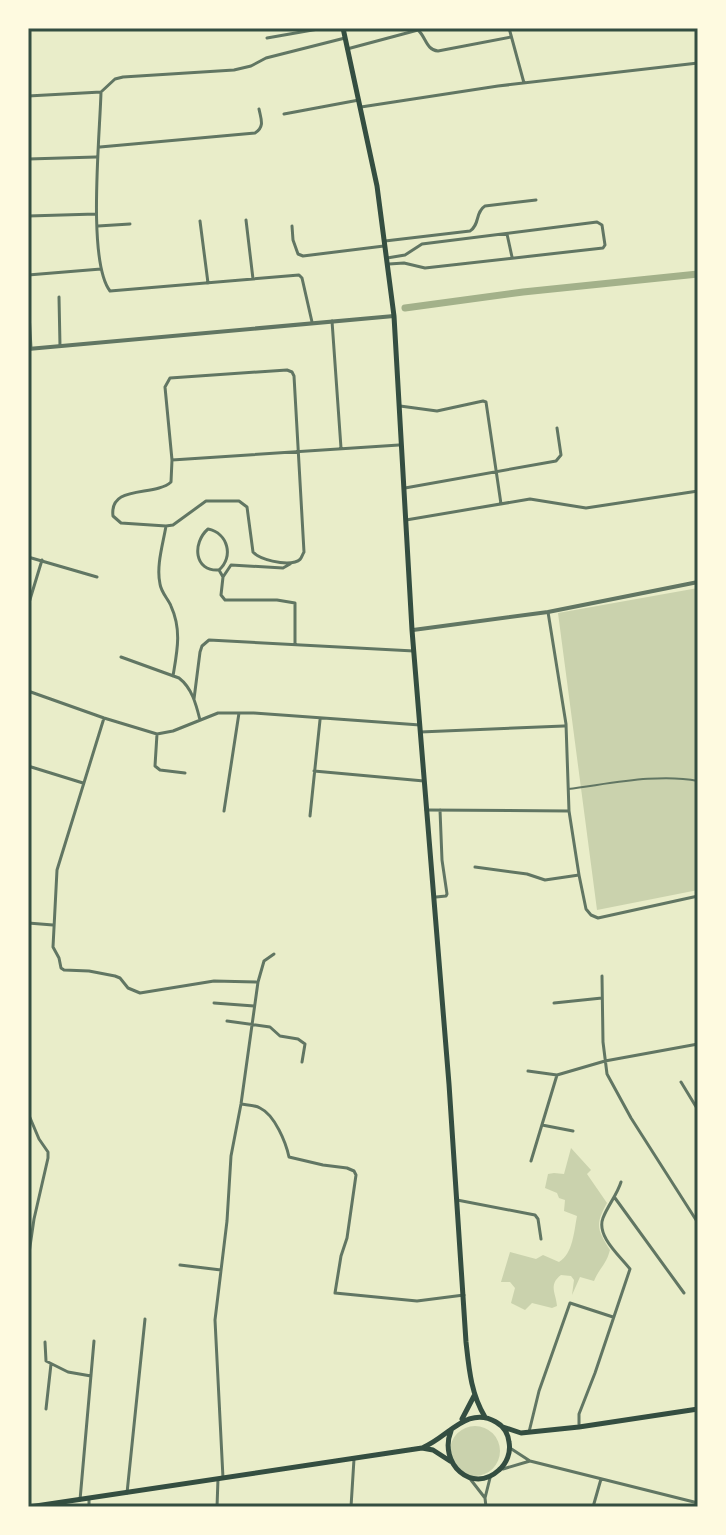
<svg xmlns="http://www.w3.org/2000/svg" width="726" height="1535" viewBox="0 0 726 1535" font-family="'Alegreya Sans',sans-serif">
<style>
.green{fill:#cad2ad}
.lines{fill:none;stroke-linecap:round;stroke-linejoin:round}
.canal{stroke:#a3b18a;stroke-width:7}
.service{stroke:#617663;stroke-width:2}
.minor{stroke:#617663;stroke-width:3}
.tertiary{stroke:#617663;stroke-width:4}
.primary{stroke:#344e41;stroke-width:5}
.neatline{fill:none;stroke:#344e41;stroke-width:3}
</style>
<rect width="100%" height="100%" fill="#e9edc9"/>
<!-- green -->
<path class="green" d="M698 588V890L597 910 558 613Z
M571 1148 591 1170 587 1174 607 1203C595 1225 597 1229 610 1250 606 1265 600 1267 594 1281L580 1277 572 1295 574 1280 571 1276 561 1275C548 1285 556 1293 557 1306L552 1308 532 1303 525 1310 511 1303 515 1288 510 1282H501L510 1252 536 1259 543 1255 559 1262C573 1254 574 1231 577 1216L564 1211 565 1200 559 1198 557 1193 545 1188 548 1174 554 1173 564 1174Z
M450 1451a25 25 0 1 1 50 0a25 25 0 1 1-50 0Z"/>
<g class="lines">
<!-- canal -->
<path class="canal" d="M405 308 523 292 698 274"/>
<!-- service -->
<path class="service" d="M568 789C609 784 658 773 698 781"/>
<!-- minor -->
<path class="minor" d="M509 28 524 83
M582 28V29
M267 38 324 28
M347 49 418 30C426 37 426 50 438 51L511 37
M101 92C100 134 87 261 110 291L299 275 302 278 312 322
M28 96 101 92 115 79 123 77 234 70 251 66 266 58 345 38
M361 107 498 86 698 63
M284 114 359 100
M100 147 255 133C265 127 261 119 259 109
M28 159 96 157
M28 216 96 214
M246 220 253 279
M200 221 208 283
M98 226 130 224
M292 226 293 240 298 254 303 256 384 246
M507 234 512 257
M385 241 470 231C480 225 475 212 485 206L536 200
M387 258 405 255 422 244 597 222 602 225 605 245 603 248 425 268 404 263 389 264
M28 275 101 269
M28 296 31 348
M59 297 60 346
M332 321 341 448
M287 370 292 372 294 376 304 552C301 557 302 560 295 562 284 565 260 560 253 552L247 507 239 501H206L173 525 166 526 121 523 113 516C109 484 155 497 171 482L172 460 165 387 170 378Z
M400 406 437 411 483 401 486 402 501 504
M172 460 399 445
M405 488 556 461 561 455 557 428
M406 520 530 499 586 508 698 491
M166 526C163 544 156 566 160 584 161 592 168 599 171 606 182 630 177 652 173 676
M28 557 97 577
M290 564 283 568 231 565 223 577 221 595 225 600H277L295 603V644
M219 570C234 557 228 533 208 529 192 543 194 572 219 570L223 577
M28 606 42 560
M548 612 566 724 569 811 579 875 586 909 591 915 598 918 698 896
M121 657 179 678C192 688 196 704 200 720
M28 691 104 718 157 734 173 731 218 713H254L420 725
M194 699 200 652 202 646 209 640 414 651
M104 718 57 870 53 947 59 958 61 968 64 970 89 971 115 976 120 978 128 988 140 993 214 981 256 982
M420 732 564 726
M157 734 155 766 160 770 185 773
M28 766 83 783
M314 771 424 781
M426 810 569 811
M224 811 239 713
M310 816 320 720
M475 867 527 874 545 880 579 875
M436 897 446 896 447 894 442 860 440 810
M28 923 53 925
M602 976 603 1042 607 1074 631 1118 698 1223
M214 1003 254 1006
M554 1003 602 998
M227 1021 270 1027 280 1036 298 1039 305 1044 302 1062
M528 1071 557 1075 605 1061 698 1044
M681 1082 698 1110
M241 1104C247 1105 255 1105 260 1108 275 1115 286 1143 289 1157L323 1165 347 1168 354 1171 356 1175 347 1238 341 1256 335 1293 417 1301 464 1295
M28 1113 39 1139 48 1152V1158L34 1219 28 1260
M542 1125 573 1131
M531 1161 557 1075
M615 1198 684 1293
M457 1200 535 1215 538 1219 541 1239
M180 1265 221 1270
M45 1342 46 1361 68 1372 91 1376
M46 1409 51 1364
M579 1427V1414L595 1373 630 1269C620 1256 596 1236 603 1218 608 1205 617 1195 621 1182
M529 1432 539 1391 570 1303 613 1317
M510 1448 530 1461 698 1503
M503 1469 530 1461
M223 1478 215 1320 227 1221 231 1156 241 1104 258 982 264 961 274 954
M471 1480 485 1498 486 1507
M127 1493 145 1319
M485 1498 490 1478
M80 1500 94 1341
M89 1507V1499
M217 1507 218 1479
M351 1507 354 1459
M593 1507 601 1479"/>
<!-- tertiary -->
<path class="tertiary" d="M28 349 394 316
M413 630 548 612 698 582"/>
<!-- primary -->
<path class="primary" d="M343 28 377 186 394 316 412 630 449 1084 466 1342C469 1369 471 1394 485 1417
M462 1419 474 1396
M503 1427 521 1433 579 1427 698 1409
M424 1447C448 1437 468 1405 496 1422 503 1426 508 1433 509 1442 511 1452 507 1463 499 1470 472 1495 438 1463 451 1431
M29 1507 422 1448 433 1450 450 1461"/>
</g>
<!-- border -->
<rect width="726" height="1535" fill="none" stroke="#fefae0" stroke-width="60"/>
<rect x="30" y="30" width="666" height="1475" class="neatline"/>
</svg>
